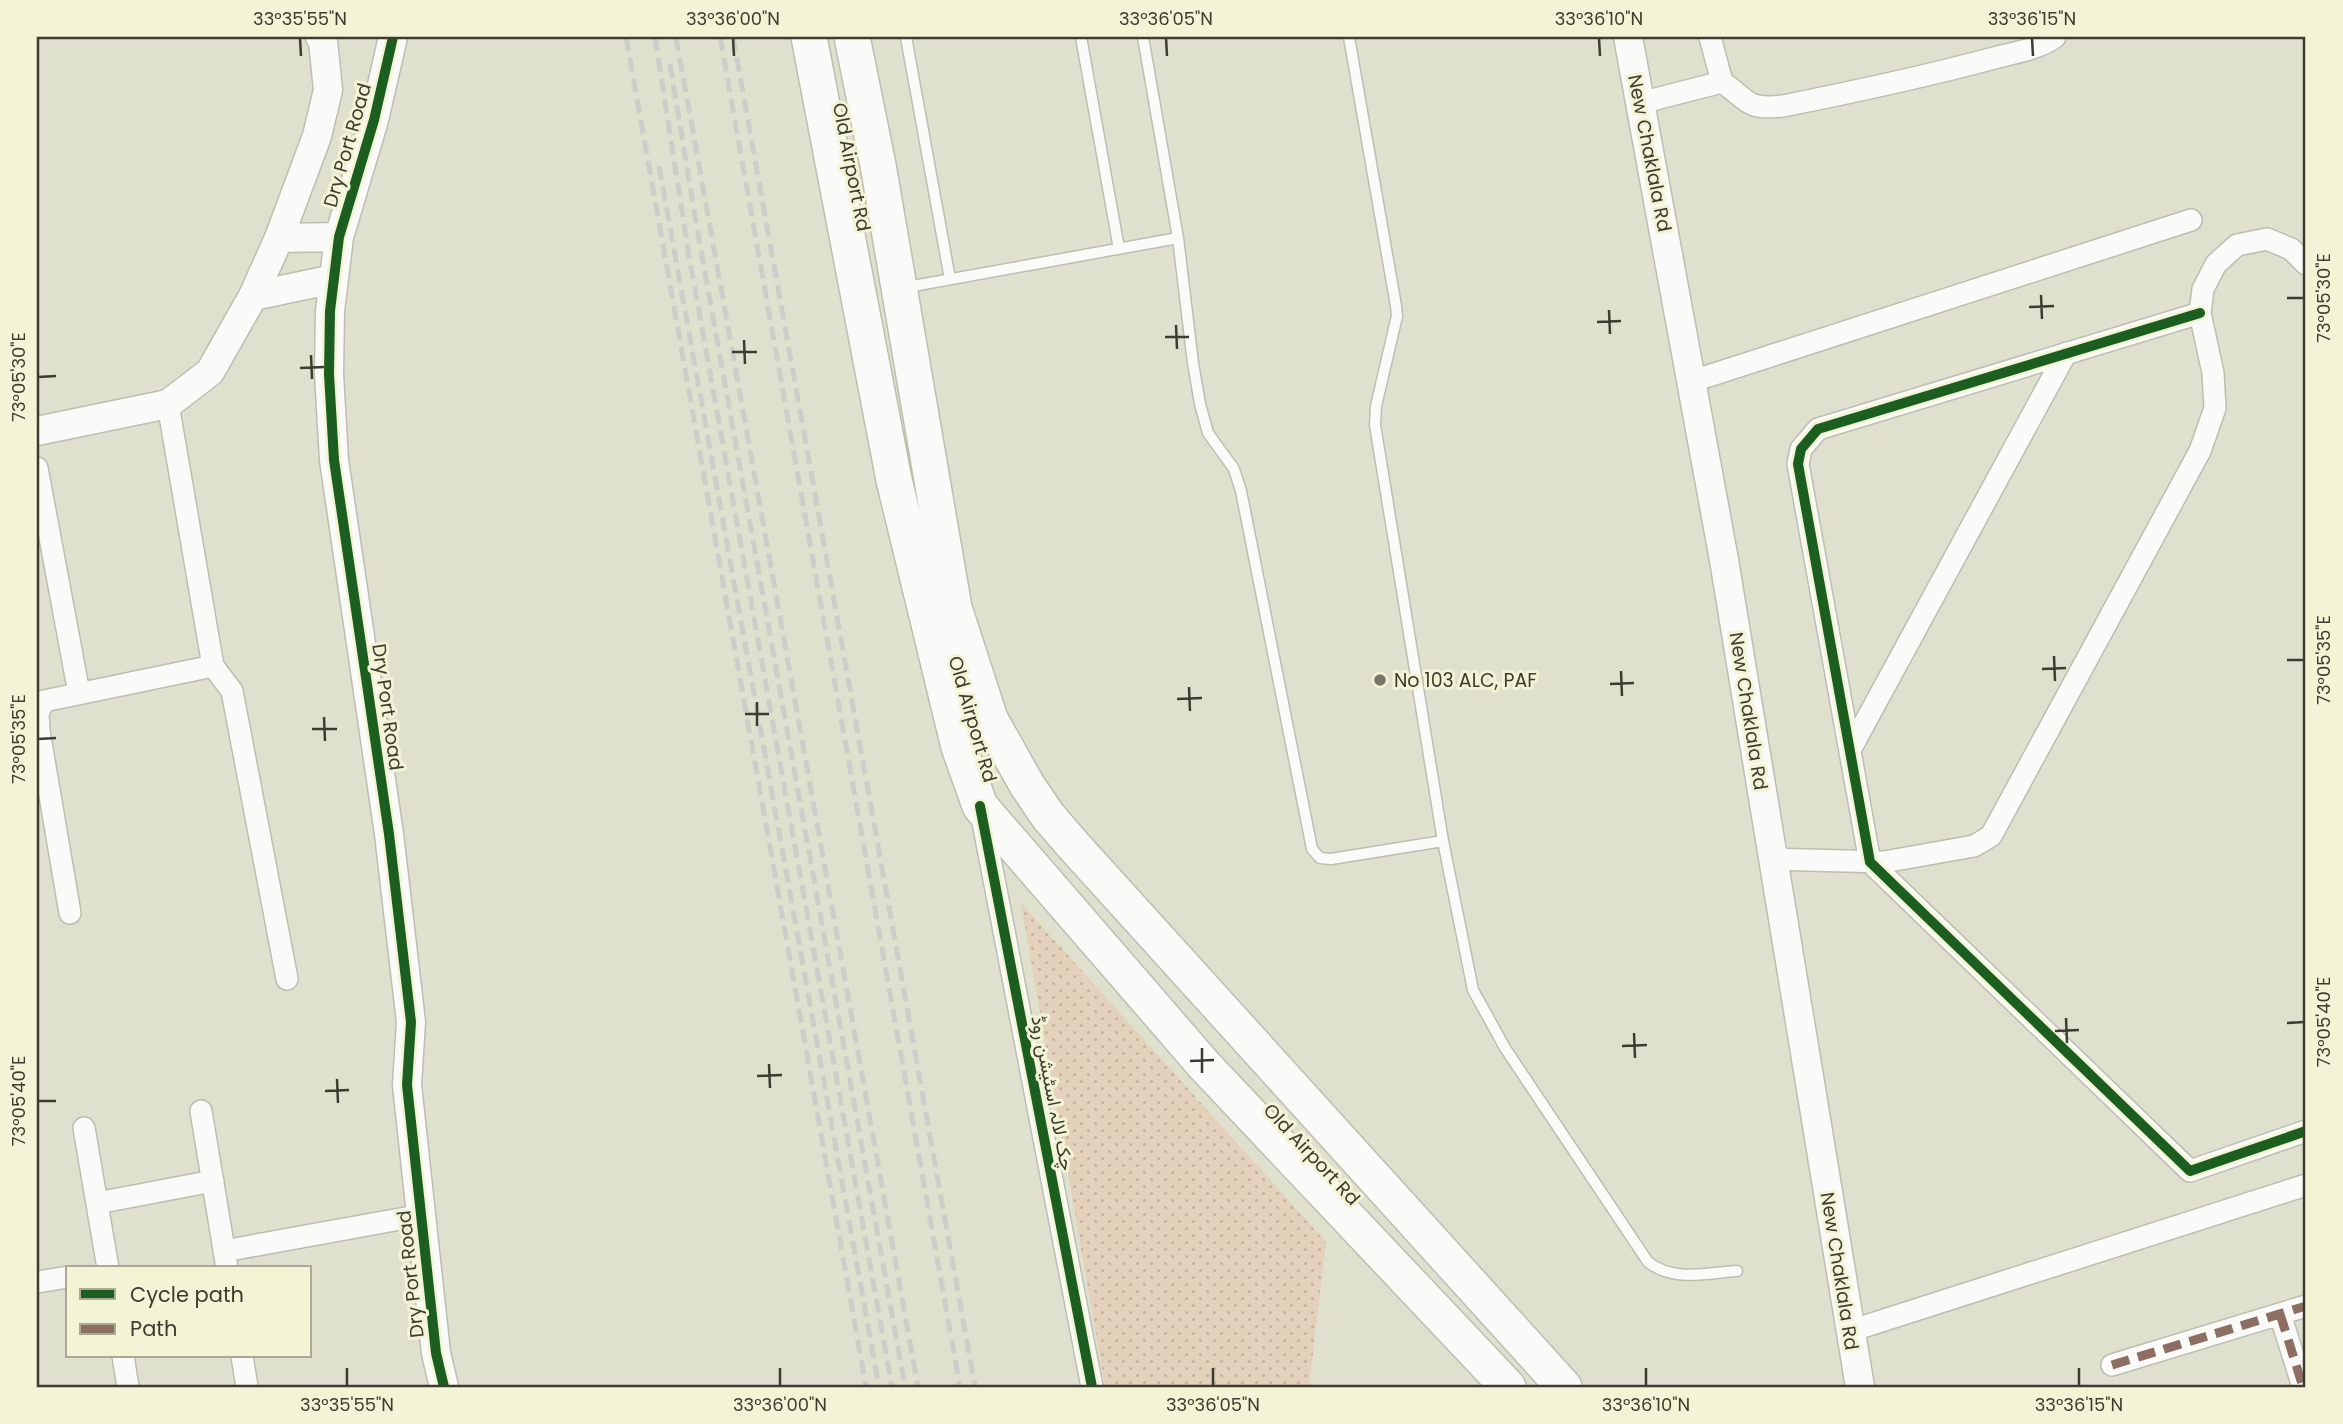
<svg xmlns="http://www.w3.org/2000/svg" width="2343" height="1424" viewBox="0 0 2343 1424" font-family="Poppins,Vazirmatn,sans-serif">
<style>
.green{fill:url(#green-dots)}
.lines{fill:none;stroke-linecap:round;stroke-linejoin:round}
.service-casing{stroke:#bdbeb0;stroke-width:13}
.minor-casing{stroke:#bdbeb0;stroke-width:24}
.tertiary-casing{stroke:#bdbeb0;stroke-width:31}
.primary-casing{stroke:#bdbeb0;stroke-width:38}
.service{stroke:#fafaf8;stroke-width:10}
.minor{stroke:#fafaf8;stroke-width:21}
.tertiary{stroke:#fafaf8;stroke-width:28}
.primary{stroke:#fafaf8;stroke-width:35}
.rail{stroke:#cdcdc9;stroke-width:5;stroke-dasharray:14 7;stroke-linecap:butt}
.quiet{stroke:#8d6e63;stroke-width:9;stroke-dasharray:18 9;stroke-linecap:butt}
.cycleway-casing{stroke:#f3f4d5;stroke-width:15}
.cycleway{stroke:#1b5e20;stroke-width:10}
.ticks{fill:none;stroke:#3c3c30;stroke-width:2.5}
.poi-dot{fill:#757568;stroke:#f3f4d5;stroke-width:2.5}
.labels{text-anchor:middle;stroke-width:6;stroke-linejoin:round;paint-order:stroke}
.street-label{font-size:19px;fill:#3c3c30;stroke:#f3f4d5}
.poi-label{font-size:19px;fill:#3c3c30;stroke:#f3f4d5;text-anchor:start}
.neatline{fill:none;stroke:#3c3c30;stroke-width:2.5}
.ticks-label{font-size:18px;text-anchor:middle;fill:#3c3c30}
</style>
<defs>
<pattern id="green-dots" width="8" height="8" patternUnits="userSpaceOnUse" patternTransform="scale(1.75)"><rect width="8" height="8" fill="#e4d1bb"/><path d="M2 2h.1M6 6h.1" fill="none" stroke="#c4b4a1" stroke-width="1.8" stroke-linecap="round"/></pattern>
</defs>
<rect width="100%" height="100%" fill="#e0e0cf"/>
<!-- green -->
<path class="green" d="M1021 903 1326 1242 1309 1387H1105Z"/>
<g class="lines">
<defs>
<path id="service" d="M906 37 950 279
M1081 37 1119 249
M1349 37 1396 306 1397 316 1376 406 1375 425 1443 841
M1178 238 1193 363 1200 404 1208 433 1234 469 1241 491 1312 849 1320 858 1331 859 1443 841 1473 990 1505 1048 1648 1262C1673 1282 1706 1273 1737 1271
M902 288 1178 238 1143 37"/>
<path id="minor" d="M1710 37 1722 82
M1640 103 1722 82C1750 101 1745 110 1783 106 1853 92 1924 77 1994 58 2013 53 2039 49 2055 37
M2200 313 1818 429 1801 449 1798 464 1870 862 2190 1171 2306 1131
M1693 381 2191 220
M168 404 213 666 232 691 287 979
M37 468 79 693
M1850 750 2066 353
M981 812 1092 1387
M1773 859 1884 862 1974 846 1991 836 2200 451 2215 408 2213 373 2200 313 2203 289 2216 264 2237 245 2267 239 2291 249 2306 264
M70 913 39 731 38 713 44 701 213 666
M201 1111 227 1268
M84 1128 108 1268
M97 1203 213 1181
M224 1251 422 1215
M37 1282 68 1277
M2280 1314 2303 1387
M1850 1331 2306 1185
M123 1356 128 1387
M242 1356 247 1387
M2112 1365 2306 1306"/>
<path id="tertiary" d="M393 37 374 120 339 237 330 311 329 374 334 460 389 834 411 1022 407 1085 436 1353 444 1387
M1628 37 1724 560 1860 1387
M279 238 339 237
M253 296 334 279
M37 431 168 404 210 372 253 296 279 238 317 136 328 90 323 41 320 37"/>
<path id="primary" d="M809 37 894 480 959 747 980 806 1204 1065 1508 1387
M852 37 878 165 954 608 990 719 1027 785 1048 816 1073 845 1564 1387"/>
</defs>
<!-- service casing -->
<use href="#service" class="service-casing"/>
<!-- minor casing -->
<use href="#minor" class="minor-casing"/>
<!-- tertiary casing -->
<use href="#tertiary" class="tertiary-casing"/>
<!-- primary casing -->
<use href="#primary" class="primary-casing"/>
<!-- service -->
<use href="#service" class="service"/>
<!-- minor -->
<use href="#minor" class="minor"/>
<!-- tertiary -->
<use href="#tertiary" class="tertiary"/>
<!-- primary -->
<use href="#primary" class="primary"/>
<!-- rail -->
<path class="rail" d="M626 37 866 1387
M655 37 688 250 892 1387
M676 37 918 1387
M720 37 960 1387
M733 37 975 1387
M670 64 697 228 905 1387
M659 166 879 1387"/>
<!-- quiet -->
<path class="quiet" d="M2280 1314 2303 1387
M2112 1365 2306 1306"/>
<defs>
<path id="cycleway" d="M393 37 374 120 339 237 330 311 329 374 334 460 389 834 411 1022 407 1085 436 1353 444 1387
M2200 313 1818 429 1801 449 1798 464 1870 862 2190 1171 2306 1131
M980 806 1092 1387"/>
</defs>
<!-- cycleway casing -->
<use href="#cycleway" class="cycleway-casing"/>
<!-- cycleway -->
<use href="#cycleway" class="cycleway"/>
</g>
<!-- ticks -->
<path class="ticks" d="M300 38 301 56M733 38 734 56M1166 38 1167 56M1599 38 1600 56M2032 38 2033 56M2041 295 2042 319M2287 298H2304M2029 307 2054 306M1609 310 1610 334M1597 322 1621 321M1176 325 1177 349M1165 337H1189M744 340 745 364M732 352H757M311 355 312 379M300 368 324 367M38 377 56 376M2054 656 2055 681M2287 660H2304M2042 669 2066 668M1621 671 1622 696M1610 684 1634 683M1189 687 1190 711M1177 699 1202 698M757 702V726M745 714H769M324 717 325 741M312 729H337M38 739 56 738M2066 1018 2067 1043M2287 1023 2304 1022M2055 1031 2079 1030M1634 1033 1635 1058M1622 1046 1647 1045M1202 1048V1073M1190 1061 1214 1060M769 1064 770 1088M757 1076 782 1075M337 1079 338 1103M325 1091 349 1090M38 1101H56M347 1368V1386M780 1368V1386M1213 1368V1386M1646 1368V1386M2079 1368V1386"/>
<!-- markers -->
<circle class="poi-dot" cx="1380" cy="680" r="7"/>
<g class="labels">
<!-- street labels -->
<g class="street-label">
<text transform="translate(347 145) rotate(-74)" y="7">Dry Port Road</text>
<text transform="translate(1650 153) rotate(79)" y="7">New Chaklala Rd</text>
<text transform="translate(852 167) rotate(79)" y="7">Old Airport Rd</text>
<text transform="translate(388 707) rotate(82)" y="7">Dry Port Road</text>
<text transform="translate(1749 711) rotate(81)" y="7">New Chaklala Rd</text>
<text transform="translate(973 719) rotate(74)" y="7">Old Airport Rd</text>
<text transform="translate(1053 1093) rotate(79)" y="7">چک لالہ اسٹیشن روڈ</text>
<text transform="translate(1312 1154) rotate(47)" y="7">Old Airport Rd</text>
<text transform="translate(1840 1271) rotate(81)" y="7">New Chaklala Rd</text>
<text transform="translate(410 1274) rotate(-96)" y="7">Dry Port Road</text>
</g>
<!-- poi labels -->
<g class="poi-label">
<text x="1394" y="687">No 103 ALC, PAF</text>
</g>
</g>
<!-- border -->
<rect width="2343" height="1424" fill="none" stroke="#f3f4d5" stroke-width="77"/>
<!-- legend -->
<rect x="66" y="1266" width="245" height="91" fill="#f3f4d5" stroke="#aaaa93" stroke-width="2"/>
<rect x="80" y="1289" width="35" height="10" fill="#1b5e20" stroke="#aaaa93" stroke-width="2"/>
<text x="130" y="1302" font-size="21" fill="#3c3c30">Cycle path</text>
<rect x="80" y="1324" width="35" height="10" fill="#8d6e63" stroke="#aaaa93" stroke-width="2"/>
<text x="130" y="1336" font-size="21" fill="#3c3c30">Path</text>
<rect x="38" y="38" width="2266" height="1348" class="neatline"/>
<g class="ticks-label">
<text x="300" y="25">33°35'55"N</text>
<text x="733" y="25">33°36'00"N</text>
<text x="1166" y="25">33°36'05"N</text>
<text x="1599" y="25">33°36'10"N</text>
<text x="2032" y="25">33°36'15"N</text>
<text transform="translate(2324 298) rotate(-90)" y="6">73°05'30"E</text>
<text transform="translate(19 377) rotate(-90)" y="6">73°05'30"E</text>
<text transform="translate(2324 660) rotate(-90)" y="6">73°05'35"E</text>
<text transform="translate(19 739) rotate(-90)" y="6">73°05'35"E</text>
<text transform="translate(2324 1022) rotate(-90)" y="6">73°05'40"E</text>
<text transform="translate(19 1101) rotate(-90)" y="6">73°05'40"E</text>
<text x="347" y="1411">33°35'55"N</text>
<text x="780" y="1411">33°36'00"N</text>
<text x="1213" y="1411">33°36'05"N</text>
<text x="1646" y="1411">33°36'10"N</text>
<text x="2079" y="1411">33°36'15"N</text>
</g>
</svg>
